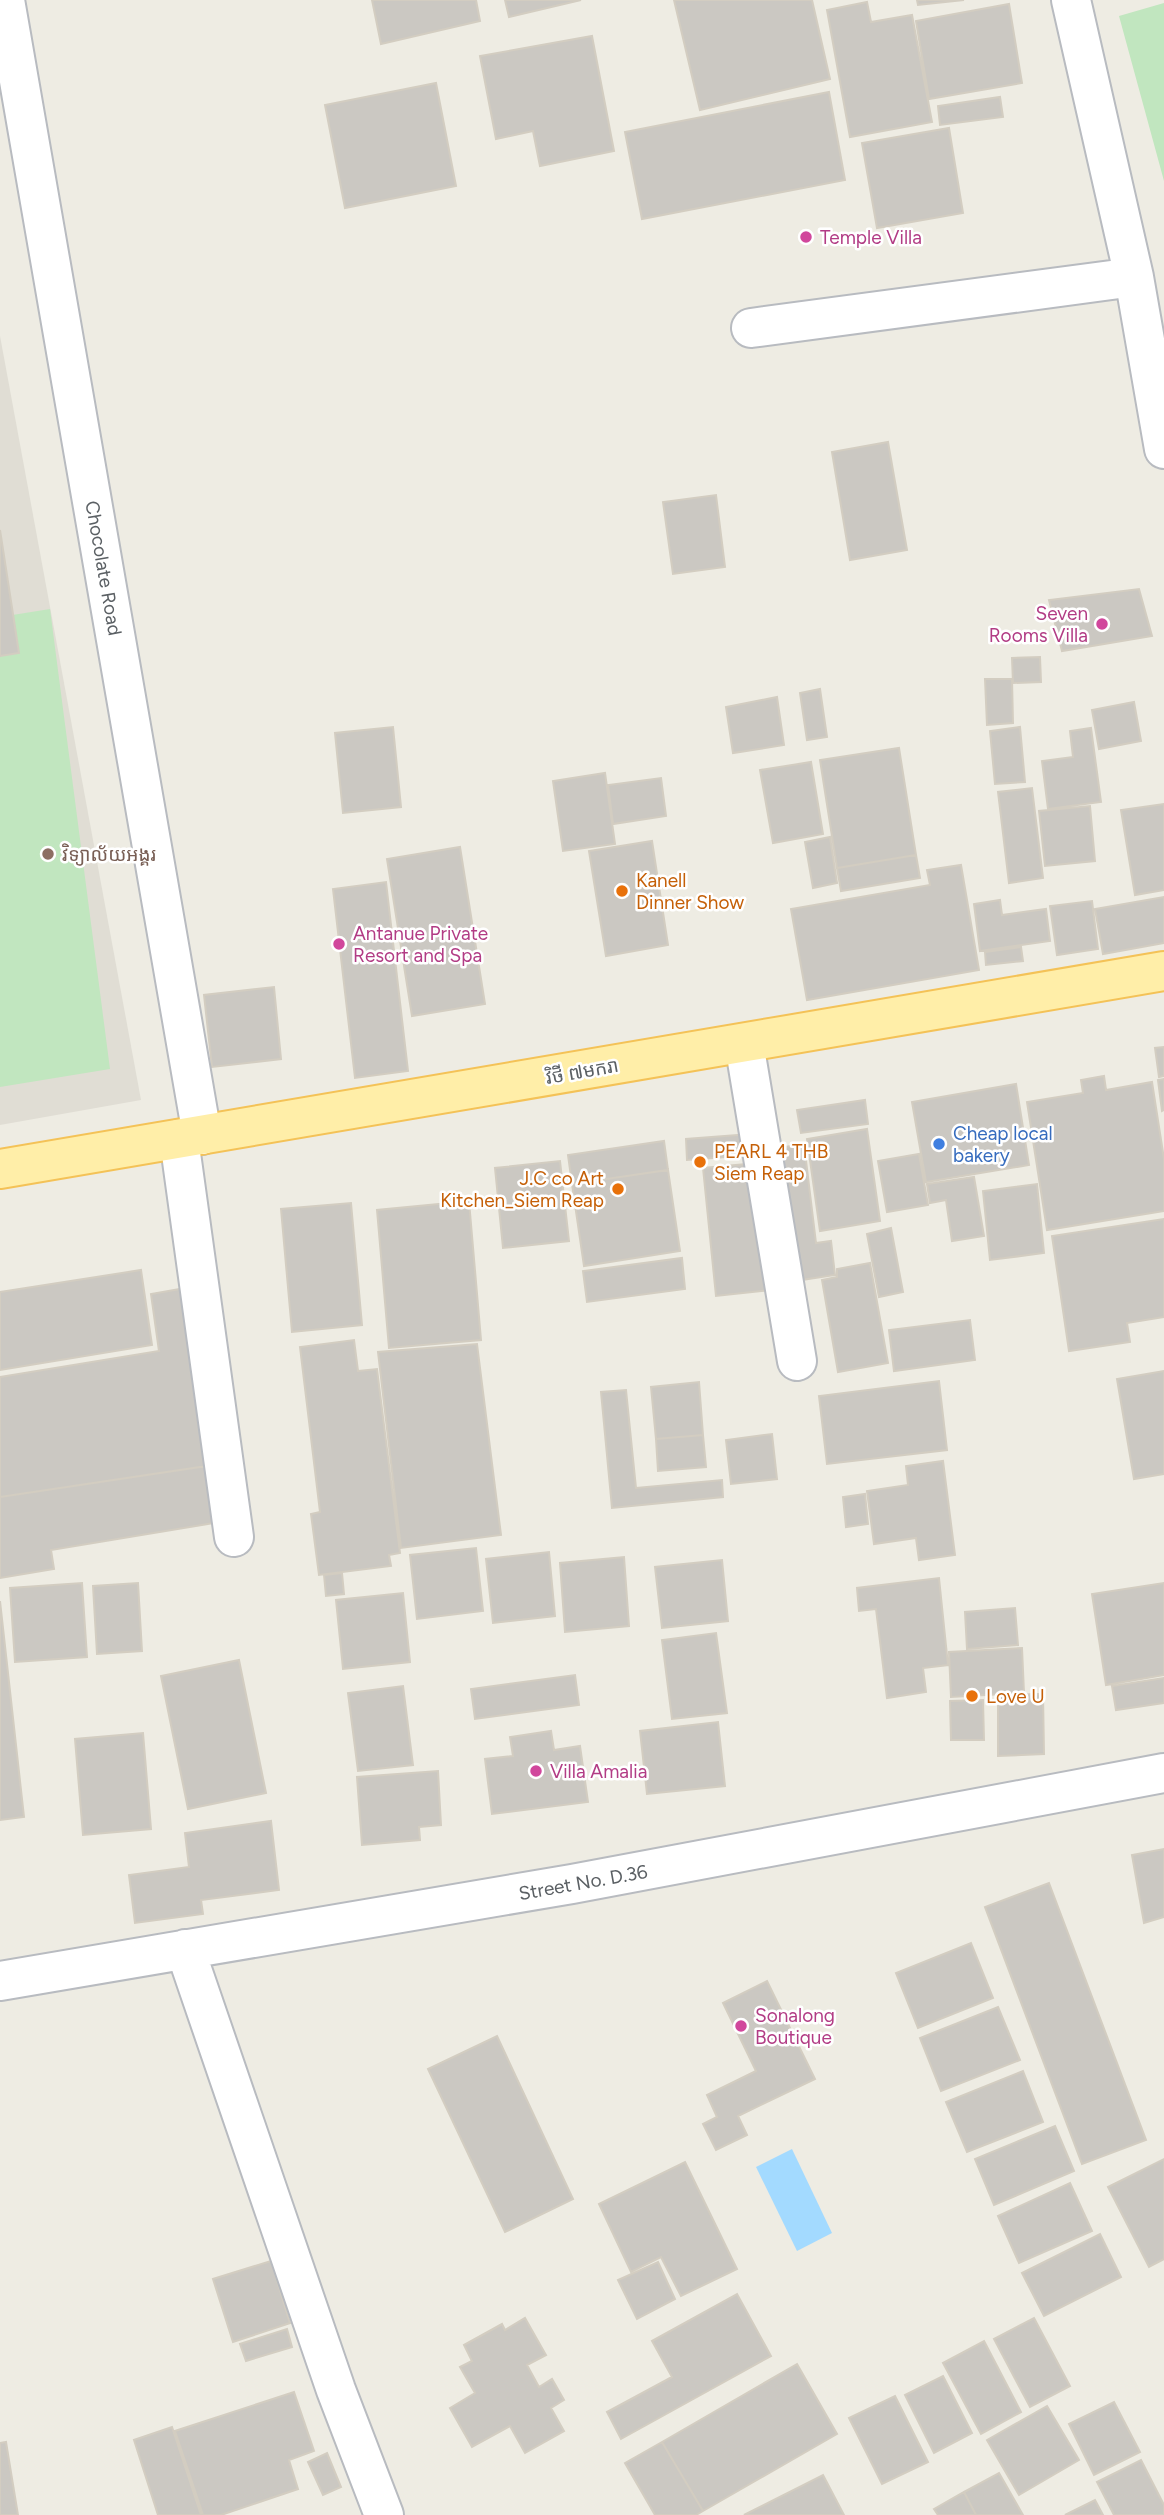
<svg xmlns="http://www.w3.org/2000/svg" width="1164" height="2515" viewBox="0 0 1164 2515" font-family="Figtree,'Noto Sans Khmer',sans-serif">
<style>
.education{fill:#e0ddd4}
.green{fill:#c1e6bf}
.water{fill:#a3daff}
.building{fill:#cbc8c2;stroke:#d3cdc1;stroke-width:2}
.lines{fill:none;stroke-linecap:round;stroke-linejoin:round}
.minor-casing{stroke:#b8bbc0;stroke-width:42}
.major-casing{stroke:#f4c257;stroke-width:42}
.minor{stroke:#fff;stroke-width:38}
.major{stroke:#ffeea8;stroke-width:38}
.hotel-dot{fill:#d1479c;stroke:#fff;stroke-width:2.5}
.education-dot{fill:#8d6e63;stroke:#fff;stroke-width:2.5}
.food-dot{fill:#e8710a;stroke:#fff;stroke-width:2.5}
.shop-dot{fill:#3f7fe0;stroke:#fff;stroke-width:2.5}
.labels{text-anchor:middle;stroke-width:5;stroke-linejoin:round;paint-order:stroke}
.hotel-label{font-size:19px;fill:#b23c85;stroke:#fff;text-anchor:start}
.street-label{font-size:19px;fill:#5b6064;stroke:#fff}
.education-label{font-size:19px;fill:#785e54;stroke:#fff;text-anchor:start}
.food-label{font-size:19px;fill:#c56008;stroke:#fff;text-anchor:start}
.shop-label{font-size:19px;fill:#366cbe;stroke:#fff;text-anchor:start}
</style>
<rect width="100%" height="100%" fill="#eeece3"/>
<!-- education -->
<path class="education" d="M0 336 141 1100 0 1125Z"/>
<!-- green -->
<path class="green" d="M1164 3V181L1119 16Z
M50 609 110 1069 0 1087V617Z"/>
<!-- water -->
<path class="water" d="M792 2149 832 2233 797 2251 756 2167Z"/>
<!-- building -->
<path class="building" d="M372 0H476L480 21 381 44Z
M505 0H581L509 17Z
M674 0H812L830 79 700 110Z
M917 0H964L918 5Z
M867 2 871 22 912 15 932 122 850 137 827 10Z
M1009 4 1022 83 929 99 916 21Z
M592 36 614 151 540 166 533 131 496 139 480 56Z
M436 83 456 186 345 208 325 105Z
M829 92 845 180 642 219 625 132Z
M1000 97 1003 117 940 125 938 106Z
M949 128 963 213 877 228 862 143Z
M888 442 907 550 850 560 832 452Z
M716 495 725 567 673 574 663 502Z
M0 530 19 653 0 656Z
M1139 589 1152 636 1062 651 1049 600Z
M1040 657 1041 682 1013 683 1012 658Z
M985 679H1012L1013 723 987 725Z
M820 689 827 737 807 740 800 693Z
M777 697 784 745 733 753 726 707Z
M1134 702 1141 741 1099 749 1092 710Z
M393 727 401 807 343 813 335 733Z
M1020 727 1025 782 995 784 990 731Z
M1091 728 1101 802 1048 809 1042 761 1073 757 1070 731Z
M899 748 916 855 837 868 820 760Z
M811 762 823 834 773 843 760 770Z
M605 773 615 844 563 851 553 781Z
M661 778 666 816 613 824 608 785Z
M1032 788 1043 878 1009 883 998 792Z
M1164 804V890L1135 895 1121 810Z
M1090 806 1095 861 1045 866 1039 811Z
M830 837 837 883 813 888 805 842Z
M652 841 668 945 606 956 589 851Z
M460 847 485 1004 412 1016 387 859Z
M916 855 920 878 841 891 837 868Z
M961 865 979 970 807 1000 791 909 930 885 927 870Z
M386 882 408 1071 355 1078 333 889Z
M1164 897V943L1103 954 1095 909Z
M1000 900 1002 915 1046 909 1050 941 980 951 974 904Z
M1092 901 1098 949 1057 955 1050 906Z
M1021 947 1023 961 986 965 985 952Z
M274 987 281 1059 212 1067 204 995Z
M1164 1047V1076L1159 1077 1155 1048Z
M1104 1076 1106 1090 1152 1082 1164 1159V1211L1047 1230 1027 1102 1083 1093 1081 1080Z
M1164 1079V1110L1162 1111 1158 1080Z
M1016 1084 1029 1165 926 1182 912 1102Z
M865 1100 868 1124 801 1133 797 1110Z
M867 1129 880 1221 820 1231 807 1139Z
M750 1134 752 1155 687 1160 686 1139Z
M664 1141 668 1170 572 1184 568 1155Z
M804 1144 816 1243 831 1241 835 1275 795 1281 778 1148Z
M919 1154 928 1205 887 1212 878 1161Z
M560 1161 569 1241 503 1248 495 1168Z
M757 1163 771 1290 716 1296 703 1168Z
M668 1170 680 1251 584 1266 572 1184Z
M974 1177 984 1236 952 1241 946 1200 930 1203 927 1184Z
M1037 1184 1044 1253 990 1260 983 1191Z
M469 1201 481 1340 389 1348 377 1210Z
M351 1203 362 1325 292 1332 281 1209Z
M1164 1219V1317L1127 1323 1130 1342 1069 1351 1052 1236Z
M891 1228 903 1292 879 1297 867 1234Z
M682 1258 685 1289 587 1302 583 1271Z
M870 1263 888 1363 838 1372 822 1280 837 1277V1269Z
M141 1270 152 1345 0 1370V1292Z
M180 1289 207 1466 0 1497V1377L159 1351 151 1294Z
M970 1320 975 1360 894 1371 889 1330Z
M354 1340 358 1371 377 1369 400 1553 389 1555 391 1566 319 1575 311 1514 320 1512 300 1347Z
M477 1344 501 1535 401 1548 378 1352Z
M1164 1371V1474L1134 1479 1117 1379Z
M939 1381 947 1450 827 1464 819 1396Z
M699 1382 703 1435 656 1439 651 1387Z
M626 1390 636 1488 722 1480 723 1497 612 1508 601 1392Z
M772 1434 777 1479 731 1484 726 1440Z
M703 1435 706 1467 658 1471 656 1439Z
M943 1461 955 1555 919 1560 916 1538 874 1544 867 1491 908 1485 906 1466Z
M207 1466 214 1523 51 1550 54 1569 0 1578V1497Z
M865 1494 868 1524 846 1527 843 1497Z
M476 1548 483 1611 417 1619 410 1555Z
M549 1552 555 1616 493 1623 486 1559Z
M624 1557 629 1626 565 1632 560 1563Z
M722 1560 728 1621 662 1628 655 1567Z
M342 1573 344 1594 326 1596 324 1575Z
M939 1578 948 1665 923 1668 926 1692 887 1698 876 1609 859 1611 857 1588Z
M82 1583 87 1657 15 1662 10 1588Z
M138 1583 142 1651 97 1654 93 1586Z
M1164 1583V1675L1106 1685 1092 1594Z
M403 1593 410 1662 343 1669 336 1600Z
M0 1601 24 1817 0 1820Z
M1015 1608 1018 1645 967 1649 965 1612Z
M716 1633 727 1713 672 1719 662 1640Z
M1022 1648 1024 1693 951 1697 949 1652Z
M239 1660 266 1793 188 1809 161 1676Z
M575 1675 579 1705 475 1719 471 1689Z
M1164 1678V1703L1116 1710 1112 1686Z
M403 1686 413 1765 358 1771 348 1693Z
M1043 1694 1044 1754 998 1756V1695Z
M983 1700 984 1740H951L950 1701Z
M718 1722 725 1786 647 1794 640 1731Z
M551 1731 554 1750 580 1746 588 1802 492 1814 485 1759 513 1756 510 1737Z
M143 1733 151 1829 83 1835 75 1739Z
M438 1771 441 1825 419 1827 420 1840 362 1845 357 1777Z
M271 1821 279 1890 201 1900 203 1914 135 1923 129 1875 189 1867 185 1833Z
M1164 1849V1917L1144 1923 1132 1855Z
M1049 1883 1146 2140 1082 2164 985 1907Z
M971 1943 993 1998 918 2028 896 1973Z
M767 1981 815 2079 738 2116 747 2135 716 2150 703 2124 717 2117 707 2095 756 2071 723 2003Z
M998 2007 1020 2060 941 2091 920 2038Z
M497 2036 573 2199 505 2232 428 2069Z
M1023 2071 1043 2122 967 2152 946 2102Z
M1055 2126 1074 2171 994 2205 975 2159Z
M1164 2159V2259L1149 2267 1108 2187Z
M685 2162 737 2269 681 2296 661 2257 631 2272 599 2204Z
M1070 2183 1092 2231 1019 2263 998 2216Z
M1100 2234 1121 2277 1044 2316 1022 2273Z
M271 2261 290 2323 233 2342 213 2279Z
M658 2262 675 2299 637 2319 618 2280Z
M737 2294 771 2356 621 2439 607 2412 672 2377 652 2341Z
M525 2318 546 2355 527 2365 539 2387 552 2379 564 2400 551 2408 564 2431 525 2453 510 2426 472 2447 450 2408 475 2393 460 2367 472 2361 464 2345 502 2324 505 2330Z
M1034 2318 1070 2386 1030 2407 994 2339Z
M287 2329 292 2347 246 2361 240 2344Z
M984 2341 1021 2412 981 2434 943 2363Z
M797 2364 837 2434 703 2511 662 2442Z
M943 2376 972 2433 934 2453 905 2395Z
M294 2392 314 2451 289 2460 298 2489 221 2515H203L175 2431Z
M895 2396 928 2462 882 2484 849 2418Z
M1114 2402 1140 2452 1094 2475 1069 2424Z
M1047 2406 1079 2460 1019 2495 987 2440Z
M172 2427 201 2515H158L134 2440Z
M6 2442 18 2515H0V2443Z
M662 2442 703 2511 696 2515H655L625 2463Z
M327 2453 341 2487 323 2495 308 2462Z
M1141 2460 1164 2505V2515H1114L1097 2482Z
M999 2473 1023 2515H976L964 2492Z
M823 2475 844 2515H744Z
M964 2492 976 2515H938L934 2509Z
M1095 2500 1103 2515H1065Z"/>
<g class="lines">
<defs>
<path id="minor" d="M5 0 202 1135
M1071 0 1134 277 1164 449
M751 328 1134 277
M744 1043 797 1361
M179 1139 234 1537
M185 1949 336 2390 384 2515
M0 1981 572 1884 1164 1773"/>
<path id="major" d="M0 1169 1164 971"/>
</defs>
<!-- minor casing -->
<use href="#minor" class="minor-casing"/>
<!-- major casing -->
<use href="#major" class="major-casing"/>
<!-- minor -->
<use href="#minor" class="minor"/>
<!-- major -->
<use href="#major" class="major"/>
</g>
<!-- markers -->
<g class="hotel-dot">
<circle cx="806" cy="237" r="7"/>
<circle cx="1102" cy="624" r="7"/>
<circle cx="339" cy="944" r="7"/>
<circle cx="536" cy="1771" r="7"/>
<circle cx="741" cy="2026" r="7"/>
</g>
<circle class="education-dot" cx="48" cy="854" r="7"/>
<g class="food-dot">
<circle cx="622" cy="891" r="7"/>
<circle cx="700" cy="1162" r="7"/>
<circle cx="618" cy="1189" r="7"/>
<circle cx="972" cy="1696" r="7"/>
</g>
<circle class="shop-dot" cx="939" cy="1144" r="7"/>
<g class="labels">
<!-- hotel labels -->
<g class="hotel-label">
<text x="820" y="244">Temple Villa</text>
<text x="1088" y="620" text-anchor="end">Seven<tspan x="1088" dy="22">Rooms Villa</tspan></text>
<text x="353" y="940">Antanue Private<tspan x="353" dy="22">Resort and Spa</tspan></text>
<text x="550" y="1778">Villa Amalia</text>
<text x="755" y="2022">Sonalong<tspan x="755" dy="22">Boutique</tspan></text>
</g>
<!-- street labels -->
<g class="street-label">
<text transform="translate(104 568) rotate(80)" y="7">Chocolate Road</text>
<text transform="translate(582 1071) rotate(-10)" y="7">វិថី ៧មករា</text>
<text transform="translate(583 1882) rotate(-10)" y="7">Street No. D.36</text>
</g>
<!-- education labels -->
<g class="education-label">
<text x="62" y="861">វិទ្យាល័យអង្គរ</text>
</g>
<!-- food labels -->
<g class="food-label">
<text x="636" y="887">Kanell<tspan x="636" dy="22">Dinner Show</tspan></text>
<text x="714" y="1158">PEARL 4 THB<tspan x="714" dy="22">Siem Reap</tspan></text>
<text x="604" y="1185" text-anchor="end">J.C co Art<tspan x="604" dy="22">Kitchen_Siem Reap</tspan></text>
<text x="986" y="1703">Love U</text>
</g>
<!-- shop labels -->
<g class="shop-label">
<text x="953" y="1140">Cheap local<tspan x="953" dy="22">bakery</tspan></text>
</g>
</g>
</svg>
